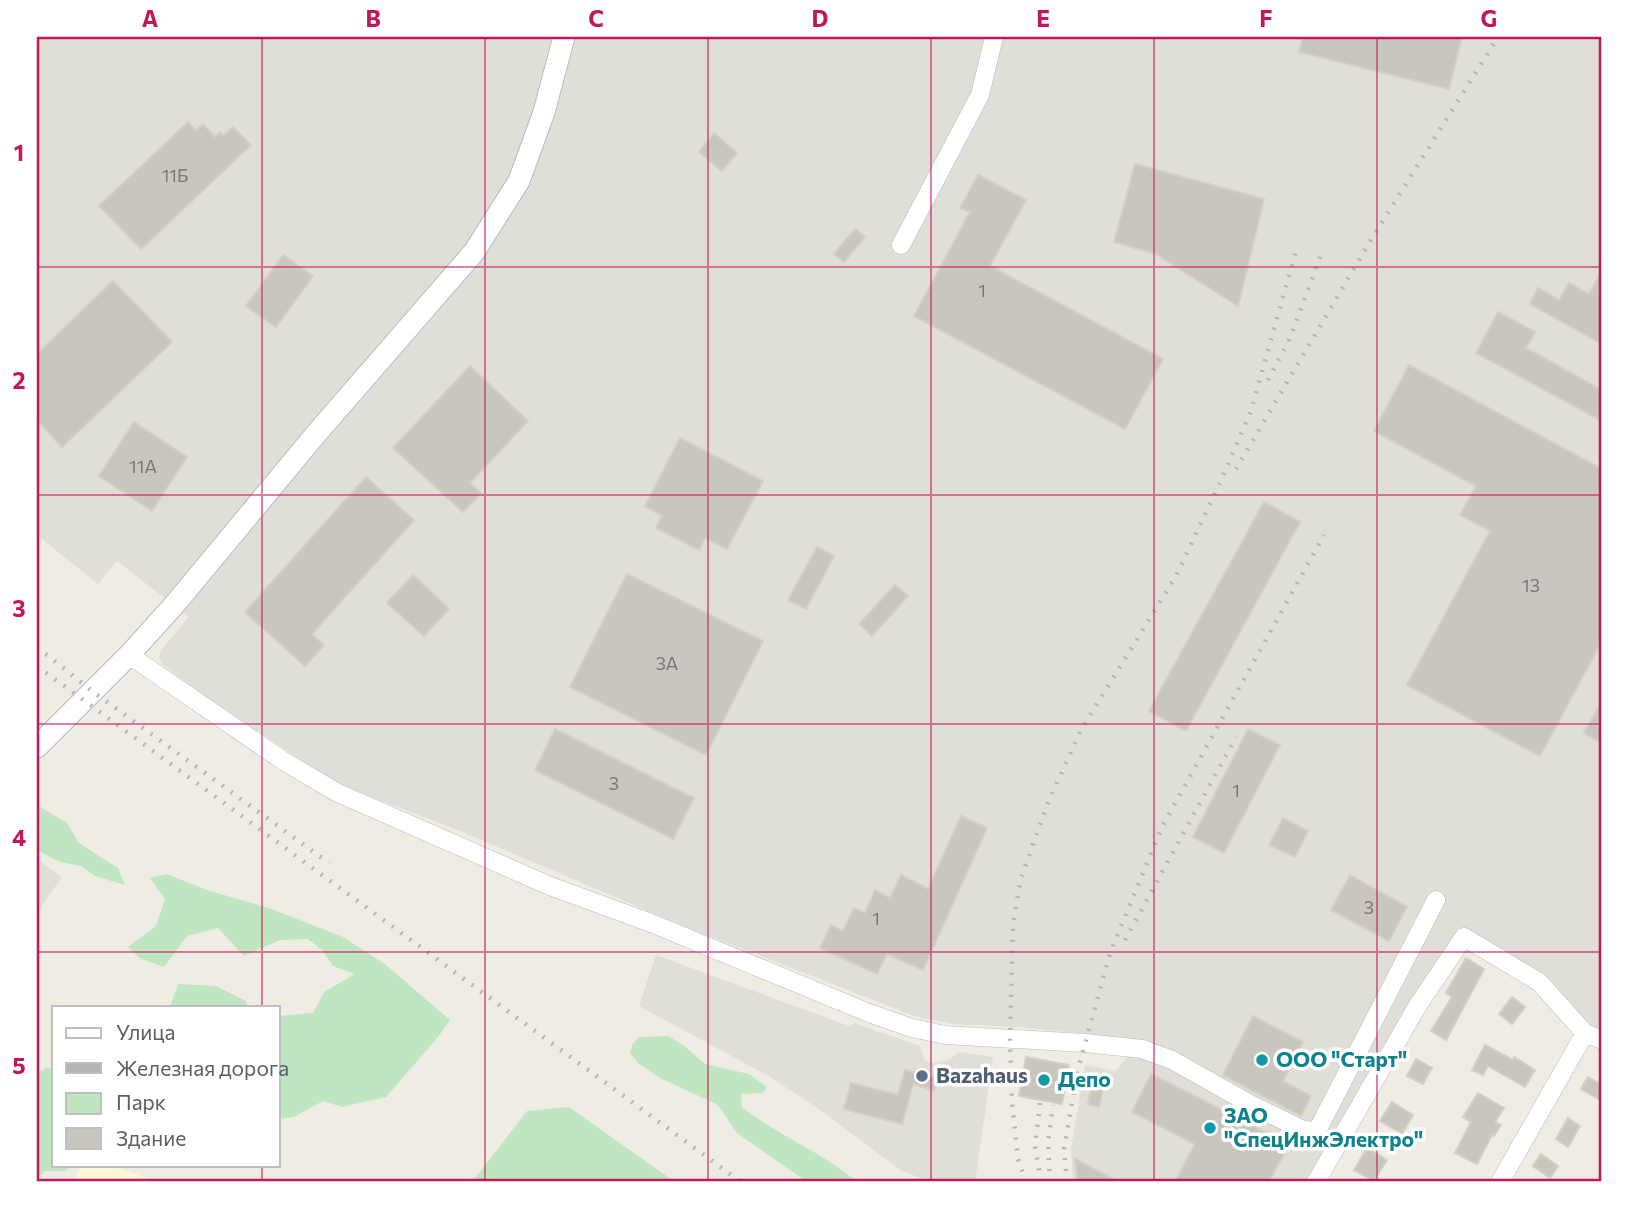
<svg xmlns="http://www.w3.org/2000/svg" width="1639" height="1219" viewBox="0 0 1639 1219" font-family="Commissioner,sans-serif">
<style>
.commercial{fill:#fef8d8}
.industrial{fill:#dfded7}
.green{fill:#bfe6c1}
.building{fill:#c9c6c0;stroke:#d3cfc1;stroke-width:2}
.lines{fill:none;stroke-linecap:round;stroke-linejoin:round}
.minor-casing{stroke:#b8bac0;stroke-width:19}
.tertiary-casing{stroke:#b8bac0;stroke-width:23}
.minor{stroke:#fff;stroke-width:18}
.tertiary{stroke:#fff;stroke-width:21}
.rail{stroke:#b4b5b5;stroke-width:4.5;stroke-dasharray:2 9;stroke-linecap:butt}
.grid{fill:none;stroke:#c2185b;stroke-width:2;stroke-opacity:0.55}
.culture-dot{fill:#0f9aa8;stroke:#fff;stroke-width:2.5}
.service-dot{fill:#5c6f8a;stroke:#fff;stroke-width:2.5}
.labels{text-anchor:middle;stroke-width:7;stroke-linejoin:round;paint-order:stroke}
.number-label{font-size:18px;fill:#76787b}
.culture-label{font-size:21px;font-weight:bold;fill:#0d838f;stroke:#fff;text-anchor:start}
.service-label{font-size:21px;font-weight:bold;fill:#4e5e75;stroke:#fff;text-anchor:start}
.neatline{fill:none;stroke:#c2185b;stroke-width:2.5}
.grid-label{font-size:23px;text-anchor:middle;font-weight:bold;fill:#c2185b}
</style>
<rect width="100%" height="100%" fill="#eeece3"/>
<!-- commercial -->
<path class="commercial" d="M81 1165H109L159 1182H75Z"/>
<!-- industrial -->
<path class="industrial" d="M37 37H1602V1040L1539 982 1464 937 1316 1182H1073L1071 1149 1085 1065 1116 1071 1141 1040 1019 1027 954 1024 917 1017 679 924 460 831 341 785 305 763 224 708 207 699 162 664 159 658 161 650 189 617 117 561 98 584 37 535Z
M37 859 62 877 37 912Z
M656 955 849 1026 854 1023 920 1046 925 1061 934 1063 948 1060 960 1052 993 1057 975 1182H932L902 1171 816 1107 767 1075 639 1006Z"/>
<!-- green -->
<path class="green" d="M37 805 67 823 79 843 118 868 125 885 95 876 81 866 60 862 37 850Z
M166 874 210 891 269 908 343 937 386 965 450 1020 438 1037 386 1097 342 1107 323 1101 294 1117 278 1119V1016L313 1013 324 992 355 974 333 966 322 950 308 939 280 940 244 956 218 928 187 936 164 967 141 959 128 947 156 926 165 899 150 878Z
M178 984 216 986 246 1001 248 1007H170Z
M668 1036 683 1045 705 1064 749 1074 767 1087 763 1093 741 1094 742 1107C778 1136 823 1152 857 1182H807L737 1133 718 1105 660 1078 638 1063 630 1053 632 1045 639 1037Z
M54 1067V1165H73L65 1171H45L37 1179V1073L46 1068Z
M569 1107 675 1182H472L527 1111Z"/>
<!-- building -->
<path class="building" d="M1303 37H1462L1449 89 1299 52Z
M188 122 196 131 203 124 215 137 220 132 224 135 233 127 251 145 141 249 99 206Z
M714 133 737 153 722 171 699 152Z
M1135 164 1264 199 1238 306 1156 254 1114 242Z
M978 175 1026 200 990 266 1163 359 1125 429 914 316 970 212 960 208Z
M855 229 865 237 844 262 834 254Z
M283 255 313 276 276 327 246 306Z
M1602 271V344L1530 304 1538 288 1559 300 1569 283 1589 294Z
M113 281 172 342 62 447 37 420V354Z
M1498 312 1535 332 1526 348 1602 390V421L1476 353Z
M1409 365 1602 469V641L1540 756 1407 685 1490 531 1460 515 1476 486 1374 431Z
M470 366 528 421 470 483 481 493 463 512 393 448Z
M134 422 187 457 152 511 99 476Z
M680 438 763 481 727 549 705 538 699 550 656 528 662 516 645 506Z
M366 477 414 520 312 634 324 645 305 666 245 612Z
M1264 502 1300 522 1186 731 1149 711Z
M817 547 834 556 806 609 788 600Z
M627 574 763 641 706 755 570 687Z
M413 575 449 609 424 636 387 603Z
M895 585 908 596 872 636 859 624Z
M1602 701V743L1584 733Z
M555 729 694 798 673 839 535 770Z
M1248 729 1280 745 1224 853 1193 837Z
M961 816 987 828 923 970 887 954 877 974 820 948 831 925 843 931 854 908 865 913 875 890 890 898 901 875 928 889Z
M1283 818 1308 831 1295 857 1269 845Z
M1350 875 1407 907 1389 941 1331 910Z
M1466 958 1484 969 1446 1040 1431 1031 1452 997 1446 993Z
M1512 997 1525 1007 1512 1024 1499 1014Z
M1253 1016 1303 1042 1283 1081 1311 1096 1301 1116 1223 1075Z
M1485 1045 1513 1060 1514 1057 1535 1070 1525 1087 1488 1066 1483 1075 1472 1070Z
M1026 1057 1069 1065 1062 1104 1019 1096Z
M1416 1059 1432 1068 1423 1084 1407 1076Z
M905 1070 938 1078 934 1090 913 1084 902 1124 844 1109 851 1083 898 1095Z
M1094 1073 1106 1075 1099 1107 1088 1104Z
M1151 1074 1289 1144 1269 1182H1175L1195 1144 1132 1112Z
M1588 1077 1602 1085V1101L1581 1089Z
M1478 1093 1504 1108 1495 1122 1501 1125 1494 1136 1492 1135 1477 1164 1455 1153 1471 1122 1463 1117Z
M1392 1102 1413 1115 1402 1134 1380 1121Z
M1568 1118 1580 1126 1568 1147 1556 1139Z
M1367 1148 1387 1160 1374 1181 1354 1170Z
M1541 1154 1558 1166 1550 1178 1533 1166Z
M1075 1159 1119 1182H1078Z"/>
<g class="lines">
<defs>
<path id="minor" d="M901 245 980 95 994 37
M129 655 285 762 338 793 550 886 651 923 869 1013 912 1028 945 1035 1085 1043 1142 1049 1172 1060 1250 1104 1303 1130 1317 1131 1436 900
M1316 1182 1418 1005 1464 937 1539 982 1585 1033 1602 1040
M1500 1182 1585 1033"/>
<path id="tertiary" d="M37 747 129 655 175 604 316 434 474 252 519 181 544 112 564 37"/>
</defs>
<!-- minor casing -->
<use href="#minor" class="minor-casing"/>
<!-- tertiary casing -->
<use href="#tertiary" class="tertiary-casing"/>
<!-- minor -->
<use href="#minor" class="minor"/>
<!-- tertiary -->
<use href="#tertiary" class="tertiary"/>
<!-- rail -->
<path class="rail" d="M1268 380 1290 338 1321 255
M1236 469 1369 243 1498 37
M37 647 92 691 329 863
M37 666 741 1182
M1125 940 1236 737
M1040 1103 1035 1146 1041 1182
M1026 1182 1018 1159 1012 1102 1010 1039 1013 924 1021 878 1049 800 1081 730 1176 576 1219 485 1251 411 1297 247
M1050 1182 1048 1142 1053 1105
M1067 1182 1064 1149 1077 1073 1110 953 1162 827 1324 535"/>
</g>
<!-- grid -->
<path class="grid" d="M262 37V1007M485 37V1182M708 37V1182M931 37V1182M1154 37V1182M1377 37V1182M37 267H1602M37 495H1602M37 724H1602M37 952H1602M262 1165V1182"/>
<!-- markers -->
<g class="culture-dot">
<circle cx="1262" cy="1060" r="7"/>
<circle cx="1044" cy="1080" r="7"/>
<circle cx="1210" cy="1128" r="7"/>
</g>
<circle class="service-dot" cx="922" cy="1076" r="7"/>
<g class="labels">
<!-- number labels -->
<g class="number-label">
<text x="175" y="182">11Б</text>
<text x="982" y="297">1</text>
<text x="143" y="473">11А</text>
<text x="1531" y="592">13</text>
<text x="667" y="670">3А</text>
<text x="614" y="790">3</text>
<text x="1236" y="797">1</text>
<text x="1369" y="914">3</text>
<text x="876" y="925">1</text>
</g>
<!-- culture labels -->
<g class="culture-label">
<text x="1276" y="1067">ООО "Старт"</text>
<text x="1058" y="1087">Депо</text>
<text x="1224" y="1123">ЗАО<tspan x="1224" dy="24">"СпецИнжЭлектро"</tspan></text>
</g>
<!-- service labels -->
<g class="service-label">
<text x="936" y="1083">Bazahaus</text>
</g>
</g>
<!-- border -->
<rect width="1639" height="1219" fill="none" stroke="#ffffff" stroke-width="77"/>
<!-- legend -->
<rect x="52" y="1006" width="228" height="161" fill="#ffffff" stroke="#bdbfc1" stroke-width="2"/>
<rect x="66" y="1028" width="35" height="10" fill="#ffffff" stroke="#bdbfc1" stroke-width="2"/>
<text x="116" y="1040" font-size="21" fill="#5b5e64">Улица</text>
<rect x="66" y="1063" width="35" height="10" fill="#b4b5b5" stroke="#bdbfc1" stroke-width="2"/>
<text x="116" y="1076" font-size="21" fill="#5b5e64">Железная дорога</text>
<rect x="66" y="1093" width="35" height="21" fill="#bfe6c1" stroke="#bdbfc1" stroke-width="2"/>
<text x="116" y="1110" font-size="21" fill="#5b5e64">Парк</text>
<rect x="66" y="1128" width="35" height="21" fill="#c9c6c0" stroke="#bdbfc1" stroke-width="2"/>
<text x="116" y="1146" font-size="21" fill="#5b5e64">Здание</text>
<rect x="38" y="38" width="1562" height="1142" class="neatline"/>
<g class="grid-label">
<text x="150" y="27">A</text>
<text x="373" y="27">B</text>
<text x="596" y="27">C</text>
<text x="820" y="27">D</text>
<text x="1043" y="27">E</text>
<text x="1266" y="27">F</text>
<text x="1489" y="27">G</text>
<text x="19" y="161">1</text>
<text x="19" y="389">2</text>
<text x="19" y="617">3</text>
<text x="19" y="846">4</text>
<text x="19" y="1074">5</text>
</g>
</svg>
